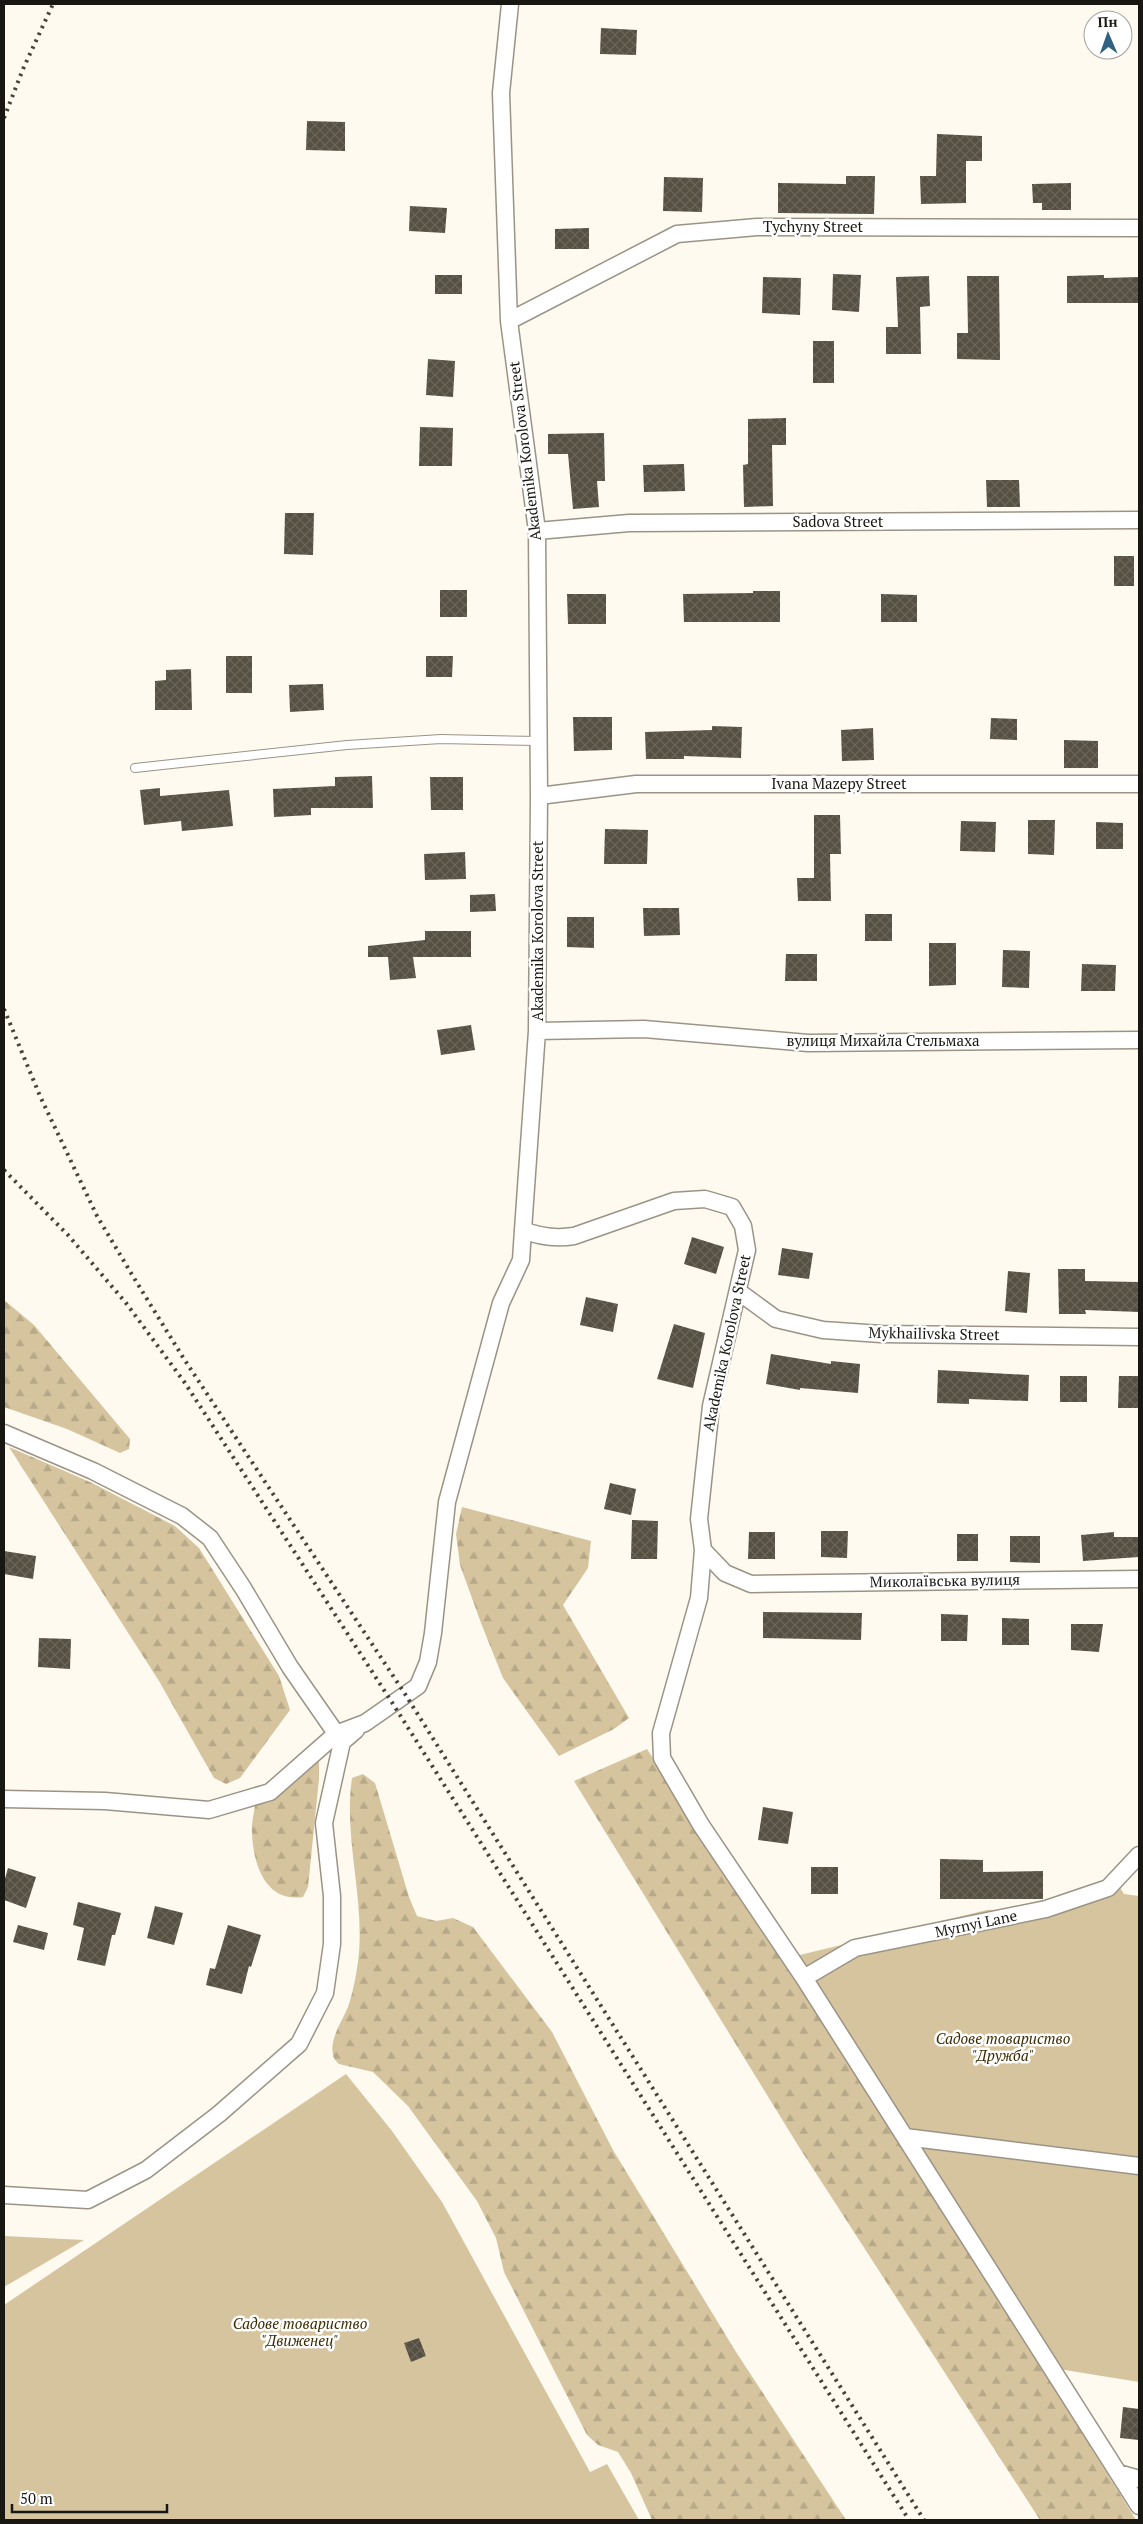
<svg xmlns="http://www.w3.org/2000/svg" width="1143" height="2524" viewBox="0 0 1143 2524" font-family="'PT Serif',serif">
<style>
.forest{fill:url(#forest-firs)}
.garden{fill:#d6c49e}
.building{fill:url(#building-cross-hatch)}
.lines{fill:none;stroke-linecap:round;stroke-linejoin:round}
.service-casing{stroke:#9b9486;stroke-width:10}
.minor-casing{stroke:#9b9486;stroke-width:19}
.service{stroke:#fff;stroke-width:8}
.minor{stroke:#fff;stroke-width:16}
.rail{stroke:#45433c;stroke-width:4;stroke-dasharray:2.5 5;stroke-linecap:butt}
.labels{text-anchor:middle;stroke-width:5;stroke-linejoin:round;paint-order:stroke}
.street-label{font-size:15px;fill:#191711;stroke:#fff}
.park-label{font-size:15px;font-style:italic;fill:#3b2b00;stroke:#fff}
</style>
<defs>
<pattern id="forest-firs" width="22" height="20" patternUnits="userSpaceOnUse" patternTransform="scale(1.25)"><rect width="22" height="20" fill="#d6c49e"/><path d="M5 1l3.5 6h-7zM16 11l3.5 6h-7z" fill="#b7a887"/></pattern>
<pattern id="building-cross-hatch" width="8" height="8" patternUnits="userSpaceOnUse" patternTransform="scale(1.25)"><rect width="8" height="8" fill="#565043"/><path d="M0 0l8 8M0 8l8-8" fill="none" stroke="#6a655a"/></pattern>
</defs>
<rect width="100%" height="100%" fill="#fefaf0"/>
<!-- forest -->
<path class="forest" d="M4 1300 34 1325 130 1439 129 1449 120 1453 67 1429 4 1407Z
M9 1447 90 1482 175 1526 199 1548 279 1676 290 1710 240 1778 226 1784 214 1778 159 1681Z
M462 1507 591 1541 588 1568 563 1605 629 1718 614 1729 559 1756 503 1678 481 1623 460 1565 456 1534Z
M647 1749 896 2132 1136 2520H1040L799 2147 574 1781Z
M314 1757 319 1762V1779L308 1887 303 1897C265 1903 253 1863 252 1833 251 1824 254 1814 255 1805L305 1761Z
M363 1774 375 1783 409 1897 417 1916 436 1921 453 1918 473 1927 552 2032 613 2150 736 2352 846 2520H652L631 2473 618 2452 598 2445 587 2435 504 2272 496 2238 477 2201 408 2106 373 2072 339 2064C337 2062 333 2058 333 2055 329 2038 344 2019 349 2004 353 1991 356 1976 358 1962 366 1901 343 1839 352 1778Z"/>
<!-- garden -->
<path class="garden" d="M1119 1886 1124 1894 1139 1896V2382L1040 2366 896 2132 783 1959 987 1910 1042 1909Z
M346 2074 392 2131 442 2202 590 2472 607 2464 639 2520H4V2305Z
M4 2236 84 2240 4 2287Z"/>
<!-- building -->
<path class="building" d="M601 28 637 30 636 55 600 54Z
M307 121 345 122V151L306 150Z
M937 134 982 136V161H966V203L921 204 920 176H936Z
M846 176H875L874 214 778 213V183L846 184Z
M664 177 703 178 702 212 663 211Z
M1071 183V210H1042V203H1033L1032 184Z
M410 206 447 208 445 233 409 231Z
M589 228V249H555V229Z
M833 274 861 275 859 312 832 310Z
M435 275H462V294H435Z
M1104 275V278L1139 277V303H1067V276Z
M929 276 930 306 920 307 921 354H886V327H898L896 277Z
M967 276H999L1000 360 957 359V333H968Z
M763 277 801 278 800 315 762 313Z
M813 341H834V383H813Z
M428 359 455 361 453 397 426 395Z
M786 418V445H772L773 506 744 507 743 465 748 464V419Z
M420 427 453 428 452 466H419Z
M604 433 605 481H597L599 507 573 509 568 454H548V434Z
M684 464 685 491 644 492 643 465Z
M986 480H1019L1020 507H987Z
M285 513H314L313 555 284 554Z
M1114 556H1134V586H1114Z
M440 590H467V617H440Z
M753 591H780V622H684L683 594 753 593Z
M567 594H606V624H568Z
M881 594 917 595V622H881Z
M226 656H252V693H226Z
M426 656H453L452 677H426Z
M191 669 192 710H155V681L166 680V670Z
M323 684 324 710 290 712 289 685Z
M573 717H612V750L574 751Z
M991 718 1017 719V740L990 739Z
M712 726 742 727 741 758 684 756V759H646L645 732 712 730Z
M873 728 874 760 842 761 841 730Z
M1064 740 1098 741V768H1064Z
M372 776 373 808H311V815L274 817 273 789 335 786V777Z
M430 777H463V810H431Z
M160 788V796L229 790 233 826 182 831 181 821 144 825 140 790Z
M814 815H840L841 854H830L831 901H798L797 878H814Z
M1028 820H1055L1054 855 1028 854Z
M961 821 996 822 995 852 960 851Z
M1096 822 1123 823V849H1096Z
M605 829 648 830 647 864H604Z
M465 852 466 879 425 880 424 854Z
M495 894 496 911 470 912V895Z
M643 908H679L680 935 644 936Z
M865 914H892V941H865Z
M567 917H594V948L567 947Z
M425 931H471V957H413L416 978 390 980 388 957H368V946L425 940Z
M929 943H956V985L929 986Z
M1003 950 1030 951 1029 988 1002 987Z
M786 954H817V981H785Z
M1082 964 1116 965 1115 991H1081Z
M471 1025 475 1050 441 1055 437 1030Z
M692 1237 724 1247 716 1274 684 1264Z
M782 1248 813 1253 809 1279 778 1275Z
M1058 1269H1085V1281L1139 1282V1312L1085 1310 1086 1314H1059Z
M1008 1271 1030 1273 1027 1313 1005 1311Z
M586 1297 618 1304 613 1332 580 1325Z
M674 1324 705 1333 693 1388 657 1379Z
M771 1354 831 1364V1361L860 1364 858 1393 800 1388V1390L766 1384Z
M938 1370 1029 1375 1028 1401 969 1399V1404L937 1403Z
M1060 1376H1087V1402H1060Z
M1119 1376H1139V1408H1118Z
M610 1483 636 1489 631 1515 604 1509Z
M632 1520 658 1521 657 1559H631Z
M821 1531H848L847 1558 821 1557Z
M749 1532H775V1559H748Z
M1114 1532V1537H1139V1557L1083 1561 1081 1535Z
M957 1534H978V1561H957Z
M1010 1536H1040V1563L1010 1562Z
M4 1551 36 1556 33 1579 4 1574Z
M763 1612 862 1613 861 1640 763 1638Z
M941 1614 968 1615 967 1641H941Z
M1002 1618 1029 1619V1645H1002Z
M1071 1624H1103L1099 1652 1071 1650Z
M39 1638 71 1639 70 1669 38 1667Z
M763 1807 793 1812 788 1844 758 1840Z
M940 1859 983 1860V1872L1043 1871V1899H940Z
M811 1867H838V1894H811Z
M8 1868 36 1877 26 1908 4 1900V1882Z
M78 1902 121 1913 115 1935H112L105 1966 77 1960 84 1928 73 1925Z
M155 1906 183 1913 174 1945 147 1938Z
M18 1925 48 1933 44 1950 13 1942Z
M228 1925 261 1935 251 1967 249 1966 242 1994 206 1985 210 1968 215 1969Z
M419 2338 426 2356 411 2362 404 2343Z
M1123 2407 1139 2409V2440L1120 2438Z"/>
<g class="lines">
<defs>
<path id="service" d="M135 768 347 745 441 739 538 741"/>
<path id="minor" d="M510 4 501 93 509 321 537 531 539 796 537 1031 523 1230C540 1237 555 1239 574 1236L674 1201 705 1199 732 1207 743 1226 747 1250 711 1406 699 1519 703 1550 725 1573 751 1584 1139 1579
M509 321 677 234 757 227 1139 228
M537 531 629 523 1139 520
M539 796 636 784H1139
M537 1031 644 1029 808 1043 1139 1040
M739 1292 776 1319 823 1330 881 1334 1139 1337
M4 1433 93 1471 182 1516 210 1538 243 1588 290 1667 342 1742
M703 1550 699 1598 661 1733 662 1758 701 1825 804 1978 1139 2506
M4 1799 105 1801 209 1810 270 1792 336 1734 365 1723 418 1686 428 1662 433 1633 447 1502 501 1303 521 1260 523 1230
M804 1978 855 1948 1046 1909 1108 1888 1139 1855
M905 2137 1139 2166
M4 2195 88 2200 146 2170 219 2114 299 2044 325 1993 332 1944V1896L324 1823 342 1742 356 1730
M1118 2473 1139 2479"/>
</defs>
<!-- service casing -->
<use href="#service" class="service-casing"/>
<!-- minor casing -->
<use href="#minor" class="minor-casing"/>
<!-- service -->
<use href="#service" class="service"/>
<!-- minor -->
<use href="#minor" class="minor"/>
<!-- rail -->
<path class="rail" d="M4 118 23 69 53 4
M4 1009 40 1096 97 1216 134 1278 184 1359 405 1694 924 2520
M4 1170 68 1235 126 1303 185 1383 393 1704 909 2520"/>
</g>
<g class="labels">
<!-- street labels -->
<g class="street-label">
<text x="813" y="232">Tychyny Street</text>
<text transform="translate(525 451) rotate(-97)" y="5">Akademika Korolova Street</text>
<text x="838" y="527">Sadova Street</text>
<text x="839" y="789">Ivana Mazepy Street</text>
<text transform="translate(538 931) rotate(-90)" y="5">Akademika Korolova Street</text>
<text x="883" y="1046">вулиця Михайла Стельмаха</text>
<text transform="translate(934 1334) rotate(1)" y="5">Mykhailivska Street</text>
<text transform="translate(727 1343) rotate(-78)" y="5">Akademika Korolova Street</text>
<text transform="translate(945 1581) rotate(-1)" y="5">Миколаївська вулиця</text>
<text transform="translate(976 1924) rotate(-12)" y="5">Myrnyi Lane</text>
</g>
<!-- park labels -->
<g class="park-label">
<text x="1003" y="2044">Садове товариство<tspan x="1003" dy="17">"Дружба"</tspan></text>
<text x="300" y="2329">Садове товариство<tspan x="300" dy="17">"Движенец"</tspan></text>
</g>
</g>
<!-- border -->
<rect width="1143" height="2524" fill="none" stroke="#191711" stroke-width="10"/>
<!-- north arrow -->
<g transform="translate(1108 35) rotate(358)"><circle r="24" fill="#ffffff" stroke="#a3a2a0"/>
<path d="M0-4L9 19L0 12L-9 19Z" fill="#316380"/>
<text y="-8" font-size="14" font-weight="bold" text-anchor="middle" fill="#191711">Пн</text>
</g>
<!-- scale -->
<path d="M12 2504v8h155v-8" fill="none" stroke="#191711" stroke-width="2.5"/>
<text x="20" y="2504" font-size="15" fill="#191711" stroke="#ffffff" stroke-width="4" paint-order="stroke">50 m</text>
</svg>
